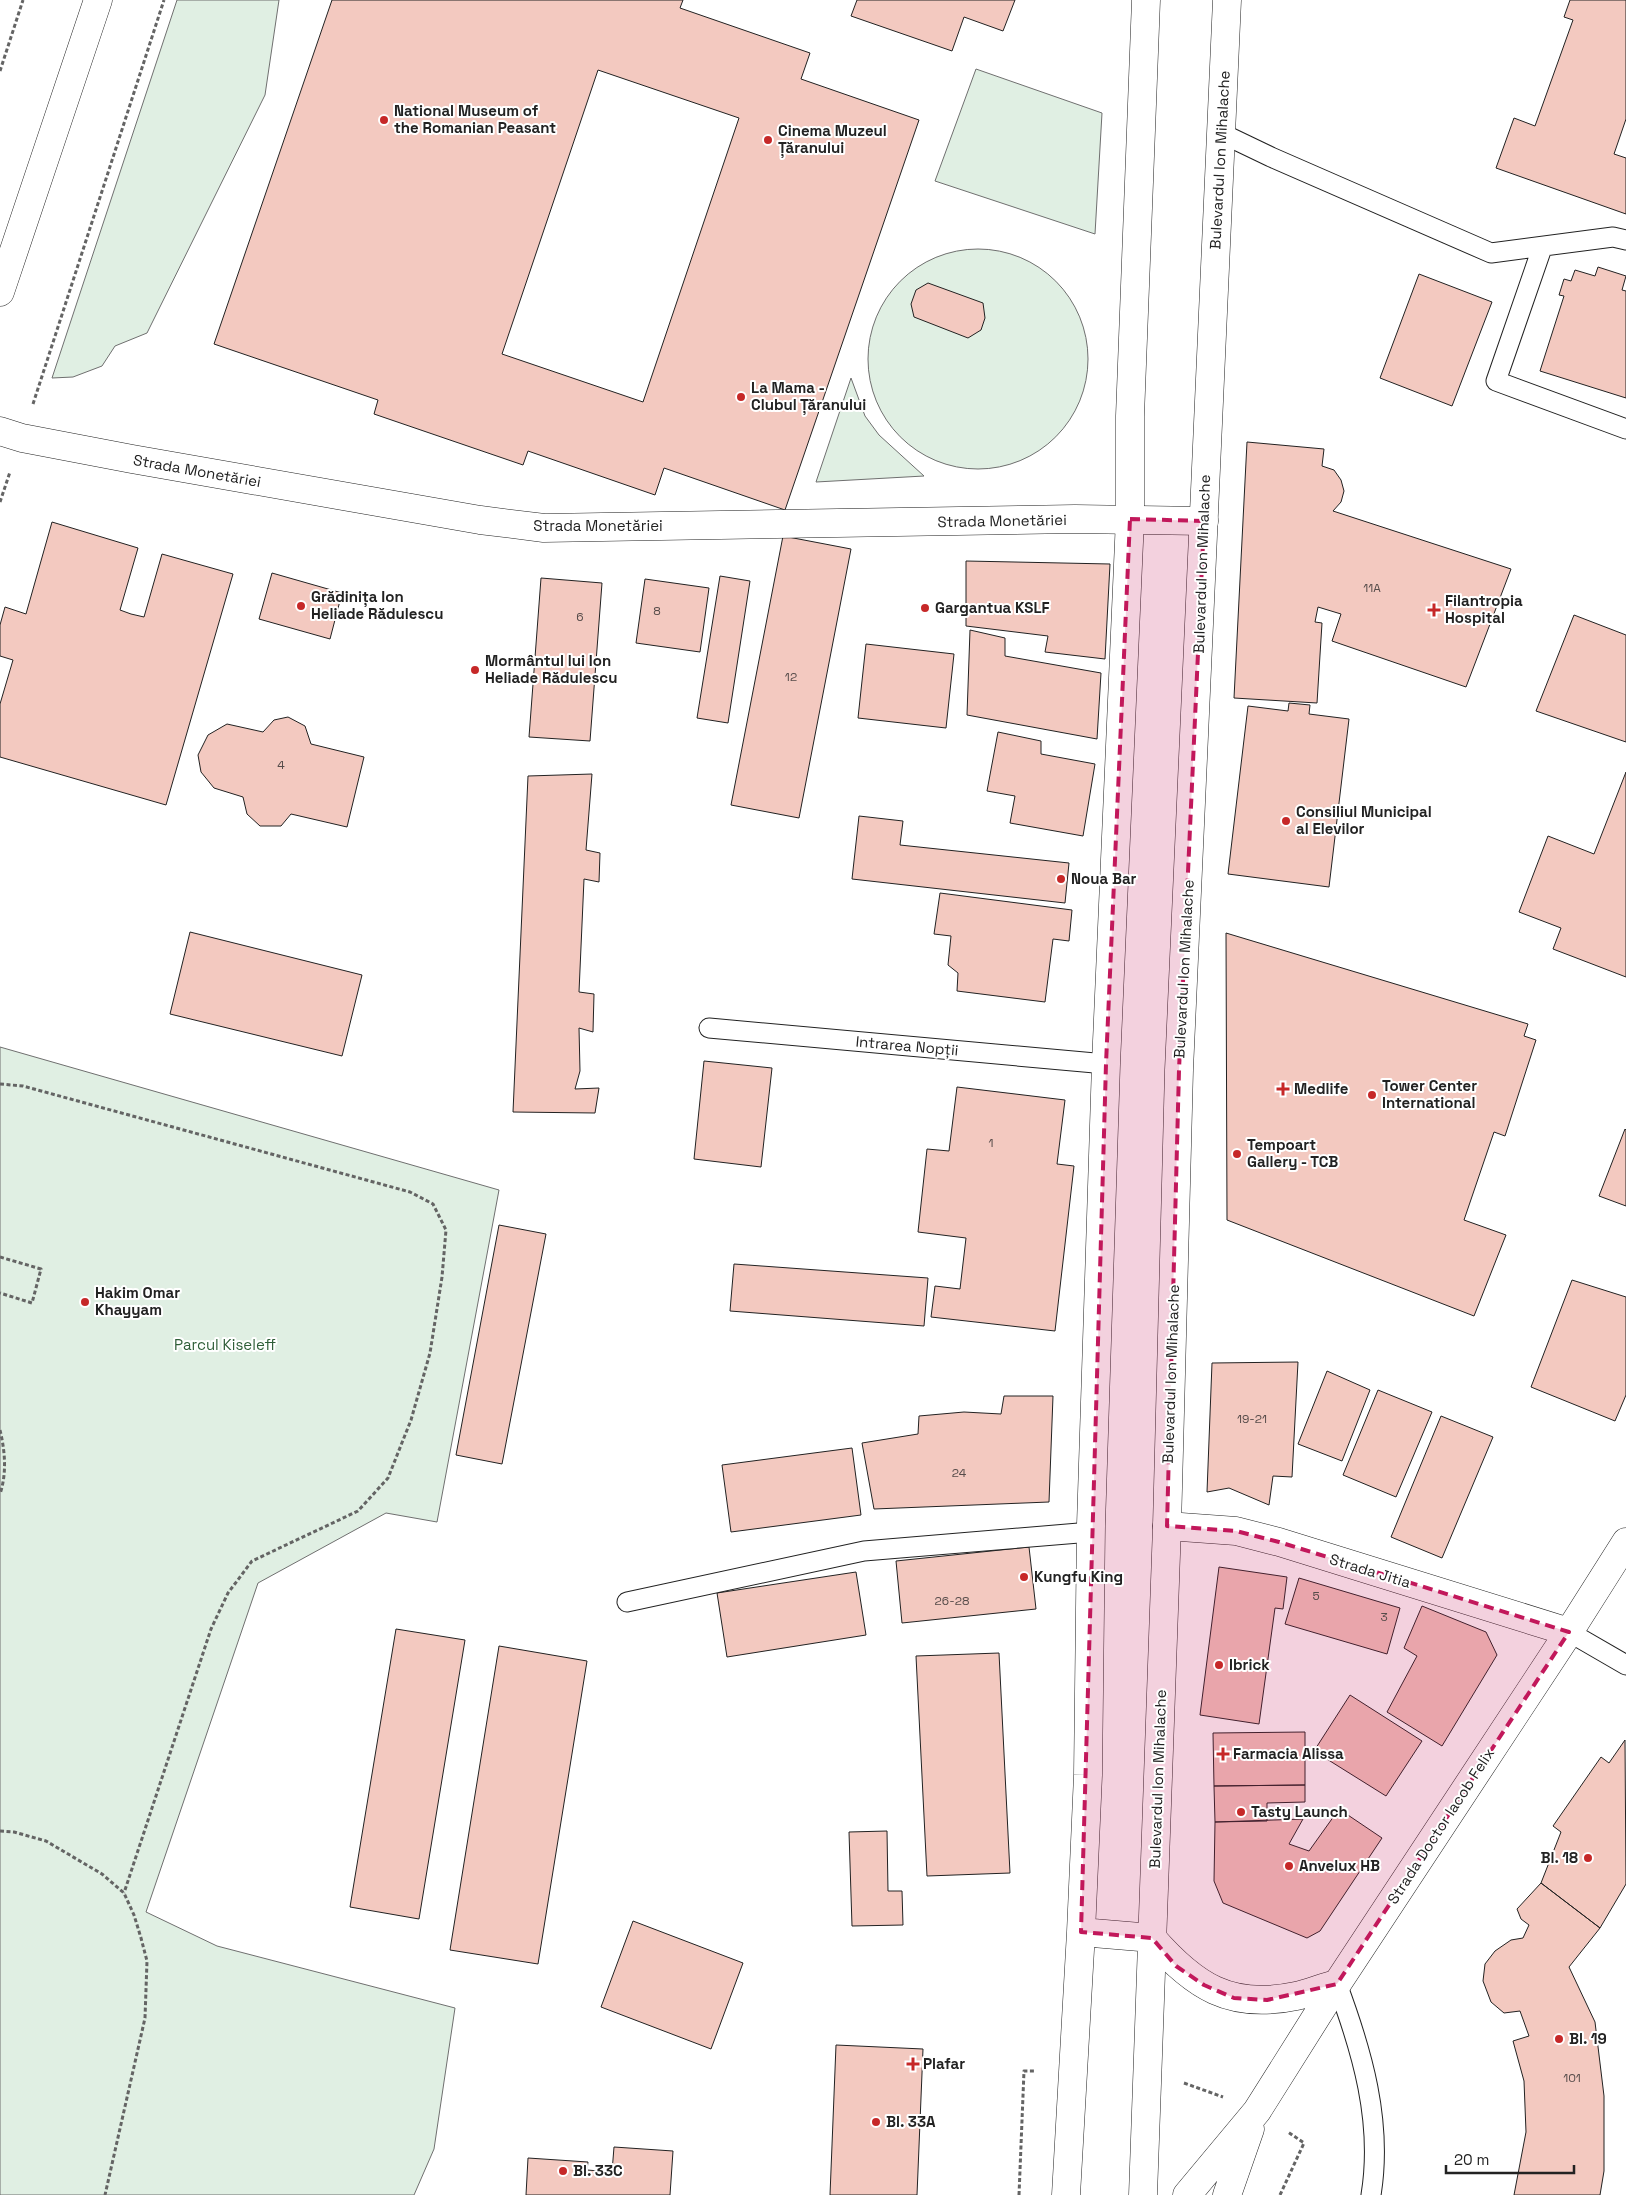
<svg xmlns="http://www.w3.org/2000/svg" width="1626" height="2195" viewBox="0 0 1626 2195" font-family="'Space Grotesk',sans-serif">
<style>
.green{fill:#e0efe3;stroke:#6f6f6f}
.building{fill:#f3c9c0;stroke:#222;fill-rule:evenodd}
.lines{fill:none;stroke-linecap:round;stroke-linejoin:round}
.service-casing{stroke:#222;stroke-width:21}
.minor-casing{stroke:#222;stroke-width:29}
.tertiary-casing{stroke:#222;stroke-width:29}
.primary-casing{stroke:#222;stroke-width:29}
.path{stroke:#646464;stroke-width:3;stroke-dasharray:4 2.5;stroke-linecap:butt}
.service{stroke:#fff;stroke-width:19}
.minor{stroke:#fff;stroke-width:28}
.tertiary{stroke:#fff;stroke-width:28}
.primary{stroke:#fff;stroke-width:28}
.marked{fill:#c2185b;fill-opacity:0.2;stroke:#c2185b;stroke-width:4;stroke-dasharray:10 6;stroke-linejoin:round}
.poi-dot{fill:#c62828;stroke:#fff;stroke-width:2}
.labels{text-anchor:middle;stroke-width:4;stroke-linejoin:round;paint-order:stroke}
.number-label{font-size:12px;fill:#564c4a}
.poi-label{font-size:15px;font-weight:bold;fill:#222;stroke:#fff;text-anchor:start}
.street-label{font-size:15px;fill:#222;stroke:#fff}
.park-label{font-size:15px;fill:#2f5e38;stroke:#fff}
</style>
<rect width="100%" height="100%" fill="#fff"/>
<!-- green -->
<path class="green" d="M177 0H279L265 95 147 333 115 346 102 366 73 377 52 378Z
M976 69 1102 113 1095 234 935 181Z
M868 359a110 110 0 1 1 220 0a110 110 0 1 1-220 0Z
M851 378 865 416 879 435 924 476 816 482Z
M0 1047 499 1190 437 1522 386 1513 258 1583 146 1912 217 1946 455 2008 434 2149 414 2195H0Z"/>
<!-- building -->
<path class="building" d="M332 0H683L680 8 810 53 801 79 919 120 785 510 664 468 655 495 528 451 523 465 374 414 378 400 214 344ZM598 70 739 118 643 402 502 354Z
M857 0H1015L1003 31 964 17 952 51 851 16Z
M1570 0H1626V119L1614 154 1626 158V214L1496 168 1514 118 1535 126 1573 20 1564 17Z
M1598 267 1626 276 1622 290 1626 291V398L1540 371 1564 296 1559 295 1564 279 1571 281 1575 270 1595 276Z
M1419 274 1492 302 1452 406 1380 378Z
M928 283 983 303 985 318 981 330 968 338 914 317 911 304 916 290Z
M1247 442 1324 449 1322 466 1334 470 1341 480 1344 491 1341 502 1333 511 1511 569 1466 687 1332 641 1341 614 1318 607 1315 622 1322 623 1317 703 1234 698Z
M52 522 138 548 120 610 131 614 144 617 162 554 233 574 166 805 0 757V704L13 660 0 656V625L5 607 26 614Z
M783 536 851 549 799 818 731 805Z
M966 561 1110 564 1105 659 1045 652 1048 636 966 626Z
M272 573 342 593 330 639 259 619Z
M720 576 750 581 728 723 697 718Z
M541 578 602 583 590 741 529 737Z
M645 579 709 588 700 652 636 643Z
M1574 615 1626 635V742L1536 711Z
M970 630 1005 638V656L1101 673 1097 739 967 715Z
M866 644 954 654 946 728 858 718Z
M1289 703 1310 705 1309 714 1349 719 1329 887 1228 874 1248 706 1288 711Z
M288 717 305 726 311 744 364 757 347 827 291 814 281 826H260L247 814 243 797 214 788 201 772 198 755 208 735 227 724 263 732 274 720Z
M998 732 1041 741V754L1095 764 1083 836 1010 823 1015 796 987 791Z
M1626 772V977L1553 949 1561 928 1519 912 1548 836 1594 854Z
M592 774 586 850 600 853 599 882 584 879 579 992 594 994 593 1032 579 1028 580 1071 575 1089 599 1088 595 1113 513 1112 528 776Z
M859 816 903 821 900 845 1069 863 1065 903 852 879Z
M940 893 1072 910 1069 941 1053 939 1045 1002 957 991 958 973 948 965 951 936 934 934Z
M190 932 362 975 342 1056 170 1014Z
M1226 933 1528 1024 1524 1036 1536 1040 1505 1136 1494 1132 1464 1220 1506 1235 1474 1316 1227 1220Z
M704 1061 772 1068 761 1167 694 1159Z
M957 1087 1065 1100 1057 1164 1074 1166 1055 1331 931 1317 935 1286 960 1289 966 1238 918 1232 927 1149 949 1151Z
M1625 1129 1626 1130V1206L1599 1196Z
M499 1225 546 1234 502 1464 456 1455Z
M734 1264 928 1278 924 1326 730 1311Z
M1572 1280 1626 1297V1395L1615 1421 1531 1387Z
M1298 1362 1292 1477 1273 1476 1269 1505 1229 1488 1207 1492 1212 1363Z
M1327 1371 1370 1390 1342 1461 1298 1444Z
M1378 1390 1432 1412 1396 1497 1343 1475Z
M1004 1396H1053L1049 1502 874 1509 862 1443 918 1434 919 1416 964 1412 1001 1414Z
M1441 1416 1493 1437 1442 1558 1391 1537Z
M852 1448 861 1515 731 1532 722 1465Z
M1029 1547 1036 1609 902 1623 896 1561Z
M1219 1567 1287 1577 1283 1609 1275 1608 1259 1724 1200 1715Z
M856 1572 866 1635 727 1657 717 1593Z
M1299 1578 1400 1608 1387 1654 1285 1624Z
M1422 1606 1486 1632 1497 1655 1442 1746 1387 1712 1417 1656 1404 1648Z
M396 1629 465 1640 419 1919 350 1907Z
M499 1646 587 1661 538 1964 450 1950Z
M999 1653 1010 1873 927 1876 916 1656Z
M1350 1695 1422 1741 1386 1796 1314 1751Z
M1305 1732V1785L1214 1786 1213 1733Z
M1625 1740 1626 1884 1600 1928 1541 1883 1561 1832 1553 1826 1601 1757 1609 1763Z
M1305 1785V1802L1267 1803V1821L1215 1822 1214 1786Z
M1339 1809 1382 1838 1320 1931 1307 1938 1223 1903 1214 1881 1215 1822 1303 1819 1289 1844 1309 1851Z
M887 1831 888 1891H902L903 1925 852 1926 849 1832Z
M1541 1883 1600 1928 1569 1967 1595 2022 1604 2096V2171L1600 2195H1514L1526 2132 1524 2081 1513 2041 1529 2036 1520 2011 1504 2013 1491 2002 1483 1981 1485 1964 1495 1951 1511 1940 1523 1938 1529 1925 1521 1919 1517 1909Z
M633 1921 743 1963 711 2049 601 2007Z
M836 2045 923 2049 917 2195H830Z
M614 2147 673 2151 670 2195H526L528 2158 588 2162 587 2170 612 2172Z"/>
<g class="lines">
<defs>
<path id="service" d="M1221 133 1271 157 1491 253 1613 237 1626 240
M1542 248 1496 381 1626 429
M709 1028 1106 1064
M627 1602 864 1551 1091 1532
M1569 1632 1626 1665
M1337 1984C1362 2051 1383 2122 1371 2195"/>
<path id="minor" d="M0 431 22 438 132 459 480 520 544 528 1075 519 1204 521
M1167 1526 1236 1531 1279 1542 1569 1632"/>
<path id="tertiary" d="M1152 1938C1194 1986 1230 2010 1296 1996 1310 1993 1323 1987 1337 1984
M1187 2195 1257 2111 1337 1984 1569 1632 1626 1542
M1227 2195 1250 2129"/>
<path id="primary" d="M0 292 98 0
M1081 1932 1152 1938
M1066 2195 1081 1932 1088 1775 1091 1525 1106 1064 1130 519V416L1146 0
M1143 2195 1167 1526 1179 1070 1227 0"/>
</defs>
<!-- service casing -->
<use href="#service" class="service-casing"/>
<!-- minor casing -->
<use href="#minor" class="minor-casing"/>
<!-- tertiary casing -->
<use href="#tertiary" class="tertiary-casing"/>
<!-- primary casing -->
<use href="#primary" class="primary-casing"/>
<!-- path -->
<path class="path" d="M0 71 23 0
M33 404 164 0
M0 502 10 472
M0 1084 23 1086 410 1192 433 1204 446 1230 442 1277 430 1353 411 1420 388 1478 358 1511 252 1561 228 1593 211 1629 124 1893
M0 1257 41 1269 32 1303 0 1293
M0 1430C5 1451 7 1473 0 1494
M0 1831 14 1832 46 1841 102 1874 124 1893 134 1915 141 1938 147 1961 145 2018 105 2195
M1184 2083 1223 2097
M1019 2195 1024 2071H1036
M1280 2195 1304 2143 1288 2132"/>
<!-- service -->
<use href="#service" class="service"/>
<!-- minor -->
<use href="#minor" class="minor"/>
<!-- tertiary -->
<use href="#tertiary" class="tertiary"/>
<!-- primary -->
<use href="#primary" class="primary"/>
</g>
<!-- marked area -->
<path class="marked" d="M1130 519 1204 521 1179 1070 1167 1526 1236 1531 1279 1542 1569 1632 1337 1984 1267 2000 1234 1998 1204 1985 1176 1966 1152 1938 1081 1932 1106 1064Z"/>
<!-- markers -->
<g class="poi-dot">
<circle cx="384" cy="120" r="5"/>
<circle cx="768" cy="140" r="5"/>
<circle cx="741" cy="397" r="5"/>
<circle cx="301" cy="606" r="5"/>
<circle cx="925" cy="608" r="5"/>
<path d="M1431.5 602.5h5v5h5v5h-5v5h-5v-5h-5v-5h5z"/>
<circle cx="475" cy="670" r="5"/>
<circle cx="1286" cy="821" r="5"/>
<circle cx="1061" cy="879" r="5"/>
<path d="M1280.5 1081.5h5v5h5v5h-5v5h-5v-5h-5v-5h5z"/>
<circle cx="1372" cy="1095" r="5"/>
<circle cx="1237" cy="1154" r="5"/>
<circle cx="85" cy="1302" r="5"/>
<circle cx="1024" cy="1577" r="5"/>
<circle cx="1219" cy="1665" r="5"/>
<path d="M1220.5 1746.5h5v5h5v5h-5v5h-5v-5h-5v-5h5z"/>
<circle cx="1241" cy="1812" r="5"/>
<circle cx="1588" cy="1858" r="5"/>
<circle cx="1289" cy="1866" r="5"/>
<circle cx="1559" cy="2039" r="5"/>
<path d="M910.5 2056.5h5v5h5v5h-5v5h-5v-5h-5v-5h5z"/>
<circle cx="876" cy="2122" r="5"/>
<circle cx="563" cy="2171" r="5"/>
</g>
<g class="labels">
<!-- number labels -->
<g class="number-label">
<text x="1372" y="592">11A</text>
<text x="657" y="615">8</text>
<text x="580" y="621">6</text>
<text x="791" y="681">12</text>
<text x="281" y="769">4</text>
<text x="991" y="1147">1</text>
<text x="1252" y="1423">19-21</text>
<text x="959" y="1477">24</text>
<text x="1316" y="1600">5</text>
<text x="952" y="1605">26-28</text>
<text x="1384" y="1621">3</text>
<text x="1572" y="2082">101</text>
</g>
<!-- poi labels -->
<g class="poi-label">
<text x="394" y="116">National Museum of<tspan x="394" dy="17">the Romanian Peasant</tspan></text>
<text x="778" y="136">Cinema Muzeul<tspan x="778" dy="17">Țăranului</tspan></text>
<text x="751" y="393">La Mama -<tspan x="751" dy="17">Clubul Țăranului</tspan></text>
<text x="311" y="602">Grădinița Ion<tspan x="311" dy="17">Heliade Rădulescu</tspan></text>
<text x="1445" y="606">Filantropia<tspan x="1445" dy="17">Hospital</tspan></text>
<text x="935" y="613">Gargantua KSLF</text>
<text x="485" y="666">Mormântul lui Ion<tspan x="485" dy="17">Heliade Rădulescu</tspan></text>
<text x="1296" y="817">Consiliul Municipal<tspan x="1296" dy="17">al Elevilor</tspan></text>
<text x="1071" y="884">Noua Bar</text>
<text x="1382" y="1091">Tower Center<tspan x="1382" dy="17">International</tspan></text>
<text x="1294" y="1094">Medlife</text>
<text x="1247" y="1150">Tempoart<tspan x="1247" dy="17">Gallery - TCB</tspan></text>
<text x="95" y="1298">Hakim Omar<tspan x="95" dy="17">Khayyam</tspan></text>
<text x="1034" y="1582">Kungfu King</text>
<text x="1229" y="1670">Ibrick</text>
<text x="1233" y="1759">Farmacia Alissa</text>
<text x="1251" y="1817">Tasty Launch</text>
<text x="1578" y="1863" text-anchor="end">Bl. 18</text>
<text x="1299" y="1871">Anvelux HB</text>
<text x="1569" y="2044">Bl. 19</text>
<text x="923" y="2069">Plafar</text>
<text x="886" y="2127">Bl. 33A</text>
<text x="573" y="2176">Bl. 33C</text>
</g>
<!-- street labels -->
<g class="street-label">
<text transform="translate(1220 160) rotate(-87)" y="5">Bulevardul Ion Mihalache</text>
<text transform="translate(197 471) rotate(10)" y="5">Strada Monetăriei</text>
<text transform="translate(1002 521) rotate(-1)" y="5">Strada Monetăriei</text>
<text x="598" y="531">Strada Monetăriei</text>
<text transform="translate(1202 564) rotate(-88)" y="5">Bulevardul Ion Mihalache</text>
<text transform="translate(1184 969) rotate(-87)" y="5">Bulevardul Ion Mihalache</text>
<text transform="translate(907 1046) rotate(5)" y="5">Intrarea Nopții</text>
<text transform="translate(1171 1374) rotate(-88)" y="5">Bulevardul Ion Mihalache</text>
<text transform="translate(1370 1571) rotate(17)" y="5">Strada Jitia</text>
<text transform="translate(1158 1779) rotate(-88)" y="5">Bulevardul Ion Mihalache</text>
<text transform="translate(1441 1826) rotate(-57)" y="5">Strada Doctor Iacob Felix</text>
</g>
<!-- park labels -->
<g class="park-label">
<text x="225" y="1350">Parcul Kiseleff</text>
</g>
</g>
<!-- scale -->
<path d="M1446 2165v8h128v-8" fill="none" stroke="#222222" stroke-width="2.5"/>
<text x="1454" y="2165" font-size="15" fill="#222222" stroke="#ffffff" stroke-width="4" paint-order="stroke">20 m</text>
</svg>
